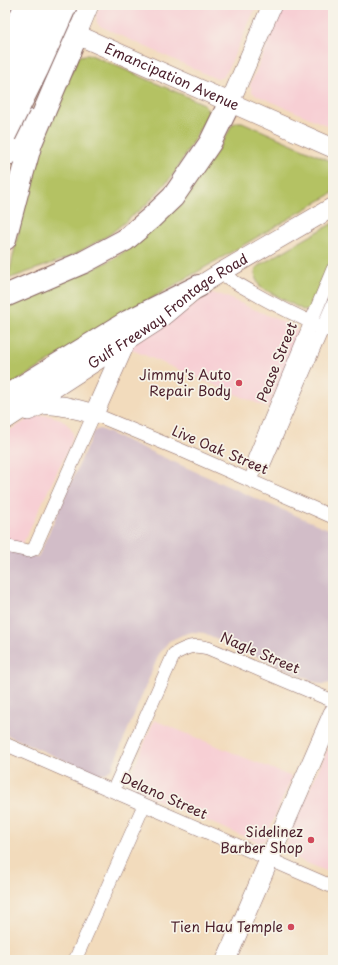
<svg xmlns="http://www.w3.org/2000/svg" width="338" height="965" viewBox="0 0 338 965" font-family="'Playpen Sans',sans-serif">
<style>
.built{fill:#f7cfd4}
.industrial{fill:#d2bdc8}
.green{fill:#b4c264;stroke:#7f7048}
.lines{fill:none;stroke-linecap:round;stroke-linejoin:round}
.street-casing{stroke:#85615e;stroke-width:14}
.secondary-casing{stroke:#85615e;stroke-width:20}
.highway-casing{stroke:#85615e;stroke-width:24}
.street{stroke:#fff;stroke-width:13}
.secondary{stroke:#fff;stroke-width:19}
.highway{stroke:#fff;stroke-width:22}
.highway-bridge-casing{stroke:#85615e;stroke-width:24;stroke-linecap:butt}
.highway-bridge{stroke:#fff;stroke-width:22}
.poi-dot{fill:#d1495b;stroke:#f7f3e8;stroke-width:1.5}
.labels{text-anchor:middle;stroke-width:3.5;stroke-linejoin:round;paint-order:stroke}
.street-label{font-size:14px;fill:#4a1f2b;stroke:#f7f3e8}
.poi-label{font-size:14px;fill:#4a1f2b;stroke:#f7f3e8;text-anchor:end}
</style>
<rect width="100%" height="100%" fill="#f7f3e8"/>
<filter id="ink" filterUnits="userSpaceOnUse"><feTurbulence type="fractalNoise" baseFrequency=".025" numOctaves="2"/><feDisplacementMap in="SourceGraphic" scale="8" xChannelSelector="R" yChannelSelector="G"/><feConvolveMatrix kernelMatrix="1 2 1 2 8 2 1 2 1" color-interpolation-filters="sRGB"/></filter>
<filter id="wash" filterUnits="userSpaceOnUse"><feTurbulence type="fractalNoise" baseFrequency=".012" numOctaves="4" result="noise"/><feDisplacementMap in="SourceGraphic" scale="16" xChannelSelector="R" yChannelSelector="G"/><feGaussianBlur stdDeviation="0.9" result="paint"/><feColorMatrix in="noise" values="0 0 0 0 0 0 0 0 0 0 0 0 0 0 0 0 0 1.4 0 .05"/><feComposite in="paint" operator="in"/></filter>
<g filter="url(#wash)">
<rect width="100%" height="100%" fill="#f2dbbc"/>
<!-- built -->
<path class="built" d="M100 5H257L226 73 223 77 218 78 212 77 100 26 97 23 96 14Z
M284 5H333V128L256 95 252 92 251 88 250 85Z
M214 294 222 295 296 328 299 333V340L268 408 130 349 135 342 208 295Z
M43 415 51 416 61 419 70 427 73 434 71 443 23 543 19 545 5 542V433L32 417Z
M154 720 292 777 265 840 261 842H257L140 793 133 788 129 784V779Z
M332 739H333V874L293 857 288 853 286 847 290 833Z"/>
<!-- industrial -->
<path class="industrial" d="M100 429 259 500 333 531V682L326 684H320L204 633 192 632 182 635 169 641 159 654 112 768 106 773 99 774 92 773 5 734V550L38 557 93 433 96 430Z"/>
<!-- green -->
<path class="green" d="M85 55H91L204 104 207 109 209 113 174 174 146 205 109 235 70 257 8 279 32 171 44 134 79 56Z
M237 122H242L333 162V193L135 308 5 389V304L91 270 117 257 143 237 211 161 228 133 232 125Z
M333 223V260L314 307 309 311 303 310 260 287 256 279 255 271 258 266Z"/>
</g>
<g filter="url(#ink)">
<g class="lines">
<defs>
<path id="street" d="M220 273C256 296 294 315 333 332
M256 466 264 464 333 304
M250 480 256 466 254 459 333 269
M5 546 29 551 34 549 94 414 183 451 333 517
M5 744 333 887
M113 791 174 654C187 647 192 644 208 648L333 701
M75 960 144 805"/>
<g id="secondary">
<path d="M10 5 37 17"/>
<path id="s1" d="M64 29 333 148"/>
<path d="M77 34 89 5"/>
<path d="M230 102 272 5"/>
<path d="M28 411C33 409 38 406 43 405 58 403 79 410 94 414L126 342"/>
<path id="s2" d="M5 420 156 322 199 286 220 273 333 207"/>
<path d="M226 960 275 846 333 713"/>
</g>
<path id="highway" d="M5 156 23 117
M5 239 17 193 31 143 77 34
M5 296 84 262 125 240 151 218 173 197 210 143 230 102
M5 397 129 321 199 286"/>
</defs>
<!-- street casing -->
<use href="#street" class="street-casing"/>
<!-- secondary casing -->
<use href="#secondary" class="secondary-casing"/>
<!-- highway casing -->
<use href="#highway" class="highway-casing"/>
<!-- street -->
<use href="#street" class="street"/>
<!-- secondary -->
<use href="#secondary" class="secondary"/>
<!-- highway -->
<use href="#highway" class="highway"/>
<defs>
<path id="highway-bridge" d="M5 50 26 5
M5 93 44 5
M5 135 37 70 66 5"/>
</defs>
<!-- highway-bridge casing -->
<use href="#highway-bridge" class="highway-bridge-casing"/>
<!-- highway-bridge -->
<use href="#highway-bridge" class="highway-bridge"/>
</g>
</g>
<!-- markers -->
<g class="poi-dot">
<circle cx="239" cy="383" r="4"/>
<circle cx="311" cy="840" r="4"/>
<circle cx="291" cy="927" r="4"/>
</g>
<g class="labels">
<!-- street labels -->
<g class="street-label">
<text dy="5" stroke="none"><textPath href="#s1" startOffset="118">Emancipation Avenue</textPath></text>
<text dy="5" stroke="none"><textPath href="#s2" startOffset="196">Gulf Freeway Frontage Road</textPath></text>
<text transform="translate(277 362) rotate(-68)" y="5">Pease Street</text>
<text transform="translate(220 450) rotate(23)" y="5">Live Oak Street</text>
<text transform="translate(260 653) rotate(23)" y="5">Nagle Street</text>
<text transform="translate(164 796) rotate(24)" y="5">Delano Street</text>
</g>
<!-- poi labels -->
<g class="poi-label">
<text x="231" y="380">Jimmy's Auto<tspan x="231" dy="16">Repair Body</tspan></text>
<text x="303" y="837">Sidelinez<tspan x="303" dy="16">Barber Shop</tspan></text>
<text x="283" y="932">Tien Hau Temple</text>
</g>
</g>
<!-- margin -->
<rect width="338" height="965" fill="none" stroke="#f7f3e8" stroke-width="20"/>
</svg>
